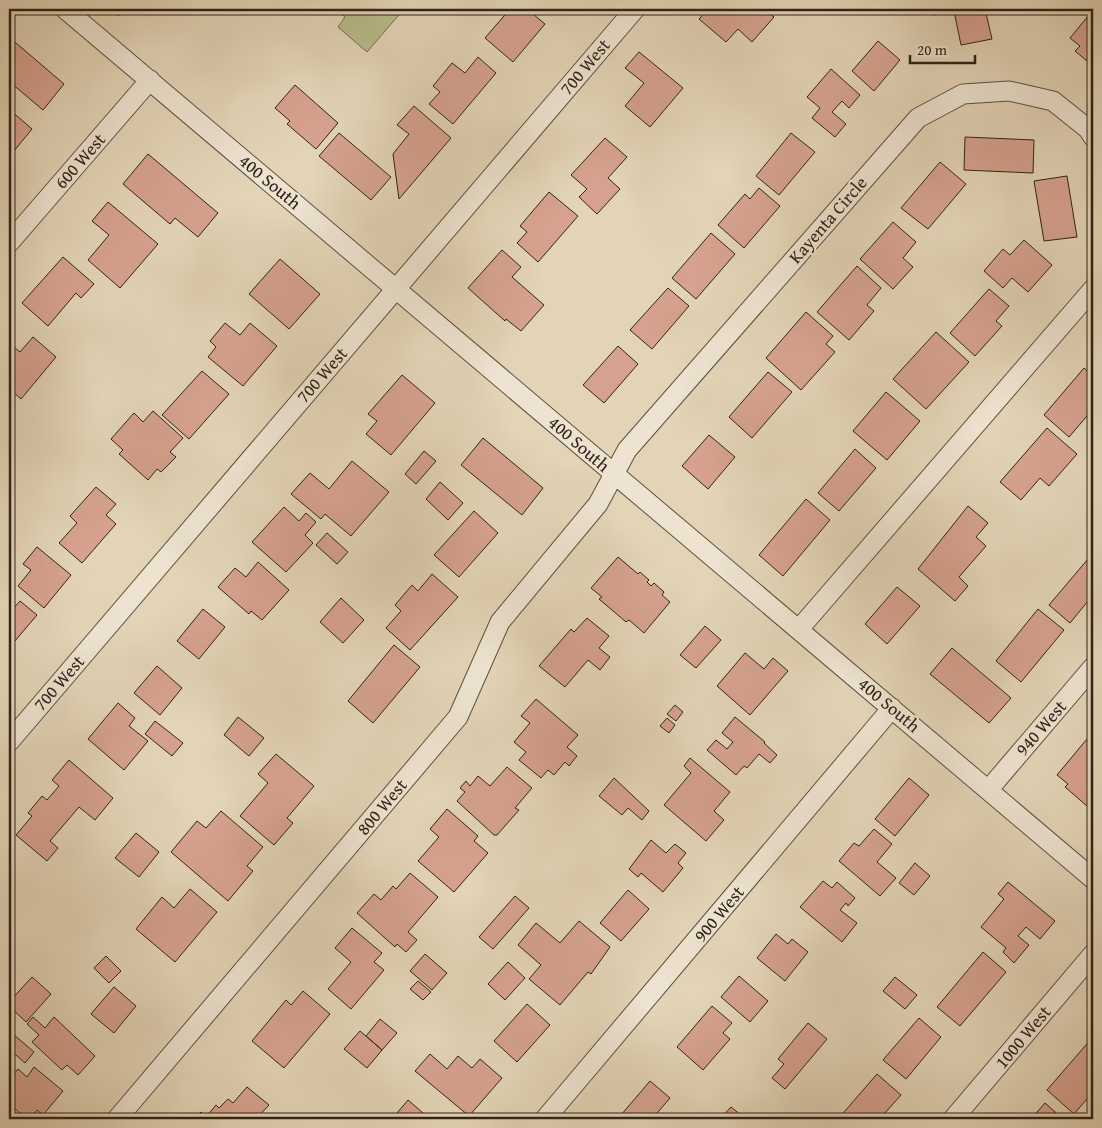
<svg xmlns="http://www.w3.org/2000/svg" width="1102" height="1128" viewBox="0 0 1102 1128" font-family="'Gentium Book Plus',serif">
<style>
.green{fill:#b9bb8a;stroke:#747050}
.building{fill:#d6a28f;stroke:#2f2416}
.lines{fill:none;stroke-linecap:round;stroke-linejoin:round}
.street-casing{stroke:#5c503e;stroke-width:21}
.path{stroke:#2f2416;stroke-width:3;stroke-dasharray:4 2.5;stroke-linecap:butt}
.street{stroke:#ede3d0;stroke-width:19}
.labels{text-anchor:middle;stroke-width:4.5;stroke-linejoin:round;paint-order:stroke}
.street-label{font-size:18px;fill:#2f2416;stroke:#ede3d0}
</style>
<rect width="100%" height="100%" fill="#e3d4b7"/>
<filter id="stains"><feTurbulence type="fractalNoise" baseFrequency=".004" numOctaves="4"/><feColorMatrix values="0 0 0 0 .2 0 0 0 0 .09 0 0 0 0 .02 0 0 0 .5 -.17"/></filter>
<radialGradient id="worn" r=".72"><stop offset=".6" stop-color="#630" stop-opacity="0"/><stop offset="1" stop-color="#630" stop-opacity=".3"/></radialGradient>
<!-- green -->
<path class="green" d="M335 9H404L367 52 338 27 345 17Z"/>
<!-- building -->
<path class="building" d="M510 9H527L545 24 513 62 485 38Z
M708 9H764L774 17 752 42 738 29 726 42 699 19Z
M933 9H985L992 39 961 45 954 11 934 15Z
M1089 15 1093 18V66L1075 51 1080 46 1070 38Z
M9 37 64 84 43 110 11 83 9 86Z
M878 41 900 60 874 91 852 71Z
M639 52 683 88 650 127 625 106 644 83 625 68Z
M478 57 496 73 453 124 429 104 440 92 433 86 452 63 465 73Z
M831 69 860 95 849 108 842 101 832 112 846 124 835 137 812 118 820 108 807 97Z
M295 85 338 123 316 149 287 124 290 121 275 108Z
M414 106 451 138 399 199 393 154 409 134 397 125Z
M9 109 32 129 9 157Z
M339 133 391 177 371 200 319 156Z
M791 133 815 152 779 195 756 176Z
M965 137 1034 140 1033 173 964 170Z
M605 138 627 157 608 178 620 189 597 214 579 197 587 189 571 175Z
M148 154 218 213 198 237 175 218 170 224 123 184Z
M940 162 966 184 928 229 901 208Z
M1067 176 1077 237 1044 241 1034 181Z
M759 188 780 206 744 248 718 225 745 194 750 199Z
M549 192 578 216 538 262 517 243 527 232 520 226Z
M108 202 158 244 120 288 88 260 109 235 92 221Z
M893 222 916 242 903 258 913 267 893 289 860 259Z
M711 233 735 254 696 299 672 278Z
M1024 240 1052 265 1028 292 1012 278 1003 288 984 271 1003 249 1010 255Z
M502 250 521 267 512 277 544 305 521 331 506 319 505 321 468 288Z
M63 257 94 284 81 298 76 293 48 326 22 303Z
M280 259 320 294 289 329 249 294Z
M857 266 881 288 867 305 874 311 849 340 817 312Z
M668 288 689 306 652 349 630 330Z
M989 289 1009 306 996 321 1002 326 975 356 950 333Z
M806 312 833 336 826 344 835 352 801 390 766 358Z
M225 323 240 335 250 323 277 346 243 386 208 357 216 347 210 341Z
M936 332 969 362 926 409 893 379Z
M33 337 56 357 21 399 9 388V343L20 352Z
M618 346 638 364 604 403 583 385Z
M1084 368 1093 376V409L1069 437 1044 415Z
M202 371 229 394 189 439 162 415Z
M768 372 792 392 752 438 729 417Z
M402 375 435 403 391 455 366 434 377 421 368 414Z
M886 392 920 421 887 460 853 431Z
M153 411 183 438 170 452 176 457 161 472 157 469 148 480 119 454 123 450 111 439 134 413 143 422Z
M1047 428 1077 454 1049 486 1040 478 1021 500 1000 482Z
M709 435 735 457 708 489 682 466Z
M483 438 543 488 522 515 461 465Z
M855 449 876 468 839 511 818 493Z
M424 451 436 461 416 484 405 474Z
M352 461 389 492 351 536 325 514 321 519 291 494 310 473 329 489Z
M440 482 463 503 448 520 426 499Z
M96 487 116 504 106 515 116 524 82 563 59 543 77 523 70 516Z
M806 499 830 520 783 576 759 555Z
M968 506 988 523 976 537 986 546 959 577 968 586 955 601 918 569Z
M284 507 299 521 306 513 316 522 305 535 313 543 286 572 252 542Z
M474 511 498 533 459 577 434 555Z
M327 533 348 552 337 564 316 545Z
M37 547 71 575 44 608 18 586 31 570 23 564Z
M618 557 638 574 640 572 649 580 647 582 651 586 654 583 664 592 662 595 670 602 644 633 629 620 626 622 599 599 602 597 591 588Z
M1088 559 1093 563V595L1070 623 1049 605Z
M258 562 289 590 262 620 251 611 249 614 218 587 235 568 246 577Z
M432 574 458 597 410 650 386 628 401 611 395 605 412 585 418 591Z
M897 587 920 606 887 644 865 624Z
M341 598 364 620 343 643 320 622Z
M20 601 37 615 9 648V605L13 609Z
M203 609 225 627 199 659 177 641Z
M1038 609 1064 630 1021 682 996 661Z
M587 618 609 636 599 648 610 657 600 670 588 660 565 687 539 666 571 629 574 632Z
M705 626 721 640 696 668 680 655Z
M394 645 420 667 373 723 348 701Z
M952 648 1011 698 989 723 930 674Z
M745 653 764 669 773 658 788 671 750 715 717 686Z
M157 666 182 688 160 715 134 693Z
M536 699 578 735 567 747 577 756 569 766 565 762 554 775 548 770 541 778 519 760 526 752 514 742 530 723 521 716Z
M118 703 135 718 129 726 148 741 124 770 88 739Z
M675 705 683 712 676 721 667 714Z
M238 717 264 738 249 756 224 735Z
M735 717 765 742 764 743 777 755 770 763 759 754 747 768 744 766 736 775 707 750 716 740 727 749 733 742 722 733Z
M667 718 675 725 669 733 660 726Z
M155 721 183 743 172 756 145 734Z
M1092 733 1093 799 1087 806 1065 787 1068 784 1057 775Z
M276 754 314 786 287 818 293 823 274 845 240 816 268 783 258 774Z
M690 758 730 792 714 811 724 820 706 841 664 805 691 773 684 766Z
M69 760 113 798 95 820 79 807 50 841 58 848 47 861 16 835 32 816 28 813 42 796 47 800 59 786 52 780Z
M507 767 532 788 515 808 519 810 497 835H494L457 801 465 792 460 788 466 781 470 786 478 776 490 786Z
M614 778 649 811 642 820 628 808 622 815 599 796Z
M909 778 929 795 895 836 875 819Z
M447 809 478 836 474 841 488 853 454 892 418 861 439 837 430 829Z
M221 811 263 847 247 866 253 871 228 901 171 852 197 821 206 828Z
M874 829 892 844 877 862 896 878 880 896 839 861 854 843 859 846Z
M136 833 159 852 139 877 115 858Z
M651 840 666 853 675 844 686 853 678 863 683 868 663 892 641 873 638 877 629 869Z
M915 863 930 876 914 895 899 883Z
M410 873 438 897 408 932 417 940 406 952 397 944 395 947 357 913 374 894 381 900 393 886 396 889Z
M823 881 832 888 837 882 855 898 848 906 846 903 840 910 857 923 842 942 800 907Z
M1008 882 1055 921 1040 939 1026 927 1018 936 1029 945 1014 963 1003 952 1006 948 981 927 1004 899 998 894Z
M190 889 217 912 175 962 136 929 162 897 174 908Z
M628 890 649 909 621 941 600 923Z
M515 896 529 908 493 949 479 937Z
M579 921 610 947 591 974 588 972 560 1005 529 979 541 965 518 945 536 923 560 943Z
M352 928 382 953 374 962 384 970 351 1009 328 989 351 962 335 948Z
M776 934 788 944 792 939 808 952 785 981 757 958Z
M983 952 1006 972 960 1026 937 1007Z
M425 954 447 973 432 990 410 971Z
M106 956 121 971 109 983 94 968Z
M508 962 525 978 505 1000 488 984Z
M739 976 768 1001 750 1022 721 997Z
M32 977 51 994 26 1022 9 1006V1002Z
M895 977 917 995 905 1009 883 991Z
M418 981 431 992 423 1000 410 989Z
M114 987 136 1006 114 1033 91 1014Z
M303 991 330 1014 284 1068 252 1041 286 1000 291 1005Z
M527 1004 550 1025 517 1062 494 1041Z
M712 1006 732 1023 723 1033 730 1039 703 1070 677 1047Z
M33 1017 45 1028 54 1017 95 1056 78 1075 67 1065 62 1070 32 1042 39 1035 27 1024Z
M919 1018 941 1037 906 1079 883 1060Z
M380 1019 397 1033 382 1050 366 1036Z
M808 1023 827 1039 785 1089 772 1078 784 1064 778 1059Z
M360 1031 382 1050 367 1068 344 1049Z
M13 1034 34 1052 25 1063 9 1049V1038Z
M1092 1038 1093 1092 1074 1114 1047 1090Z
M430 1054 447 1069 458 1056 472 1068 480 1059 502 1078 469 1116 415 1071Z
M34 1067 63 1091 43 1115 37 1110 30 1119H27L9 1104V1080L18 1069 27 1077Z
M877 1074 901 1095 885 1113 888 1116 885 1119H838Z
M650 1081 670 1098 652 1119H626L621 1115Z
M247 1087 269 1105 256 1119H195L201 1112 206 1117 216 1105 219 1108 228 1099 233 1103Z
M408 1100 430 1119H392Z
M1045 1103 1063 1119H1031Z
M731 1107 746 1119H720Z"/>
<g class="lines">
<defs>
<path id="street" d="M65 9 1093 879
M9 243 150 80
M799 629 1093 289
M9 742 635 9
M989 789 1093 667
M117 1119 458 717 500 622 598 504 627 450 918 118 963 94 1009 91 1053 101 1088 129 1093 137
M545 1119 892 708
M953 1119 1093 954"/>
</defs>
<!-- street casing -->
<use href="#street" class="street-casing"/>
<!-- path -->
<path class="path" d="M117 15 123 9"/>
<!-- street -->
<use href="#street" class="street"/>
</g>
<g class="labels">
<!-- street labels -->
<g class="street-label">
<text transform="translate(585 67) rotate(-50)" y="6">700 West</text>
<text transform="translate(80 161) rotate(-49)" y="6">600 West</text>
<text transform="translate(270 182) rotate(40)" y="6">400 South</text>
<text transform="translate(828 220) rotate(-49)" y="6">Kayenta Circle</text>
<text transform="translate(322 375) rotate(-49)" y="6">700 West</text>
<text transform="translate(579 444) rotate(41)" y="6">400 South</text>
<text transform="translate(59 683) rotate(-49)" y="6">700 West</text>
<text transform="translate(889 705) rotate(40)" y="6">400 South</text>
<text transform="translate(1041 728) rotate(-49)" y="6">940 West</text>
<text transform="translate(382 807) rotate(-50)" y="6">800 West</text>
<text transform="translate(719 914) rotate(-50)" y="6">900 West</text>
<text transform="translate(1023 1037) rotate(-50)" y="6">1000 West</text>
</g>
</g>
<!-- margin -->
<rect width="1102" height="1128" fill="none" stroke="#e3d4b7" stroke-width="30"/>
<rect x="10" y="10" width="1082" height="1108" fill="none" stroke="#2f2416" stroke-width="2.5"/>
<rect x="15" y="15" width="1072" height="1098" fill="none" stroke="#2f2416"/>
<!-- scale -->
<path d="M910 55v8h65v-8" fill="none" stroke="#2f2416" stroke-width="2.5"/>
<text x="917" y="55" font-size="15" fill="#2f2416" stroke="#ede3d0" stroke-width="4" paint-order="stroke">20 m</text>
<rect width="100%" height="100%" filter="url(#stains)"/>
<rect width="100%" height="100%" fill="url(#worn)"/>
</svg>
